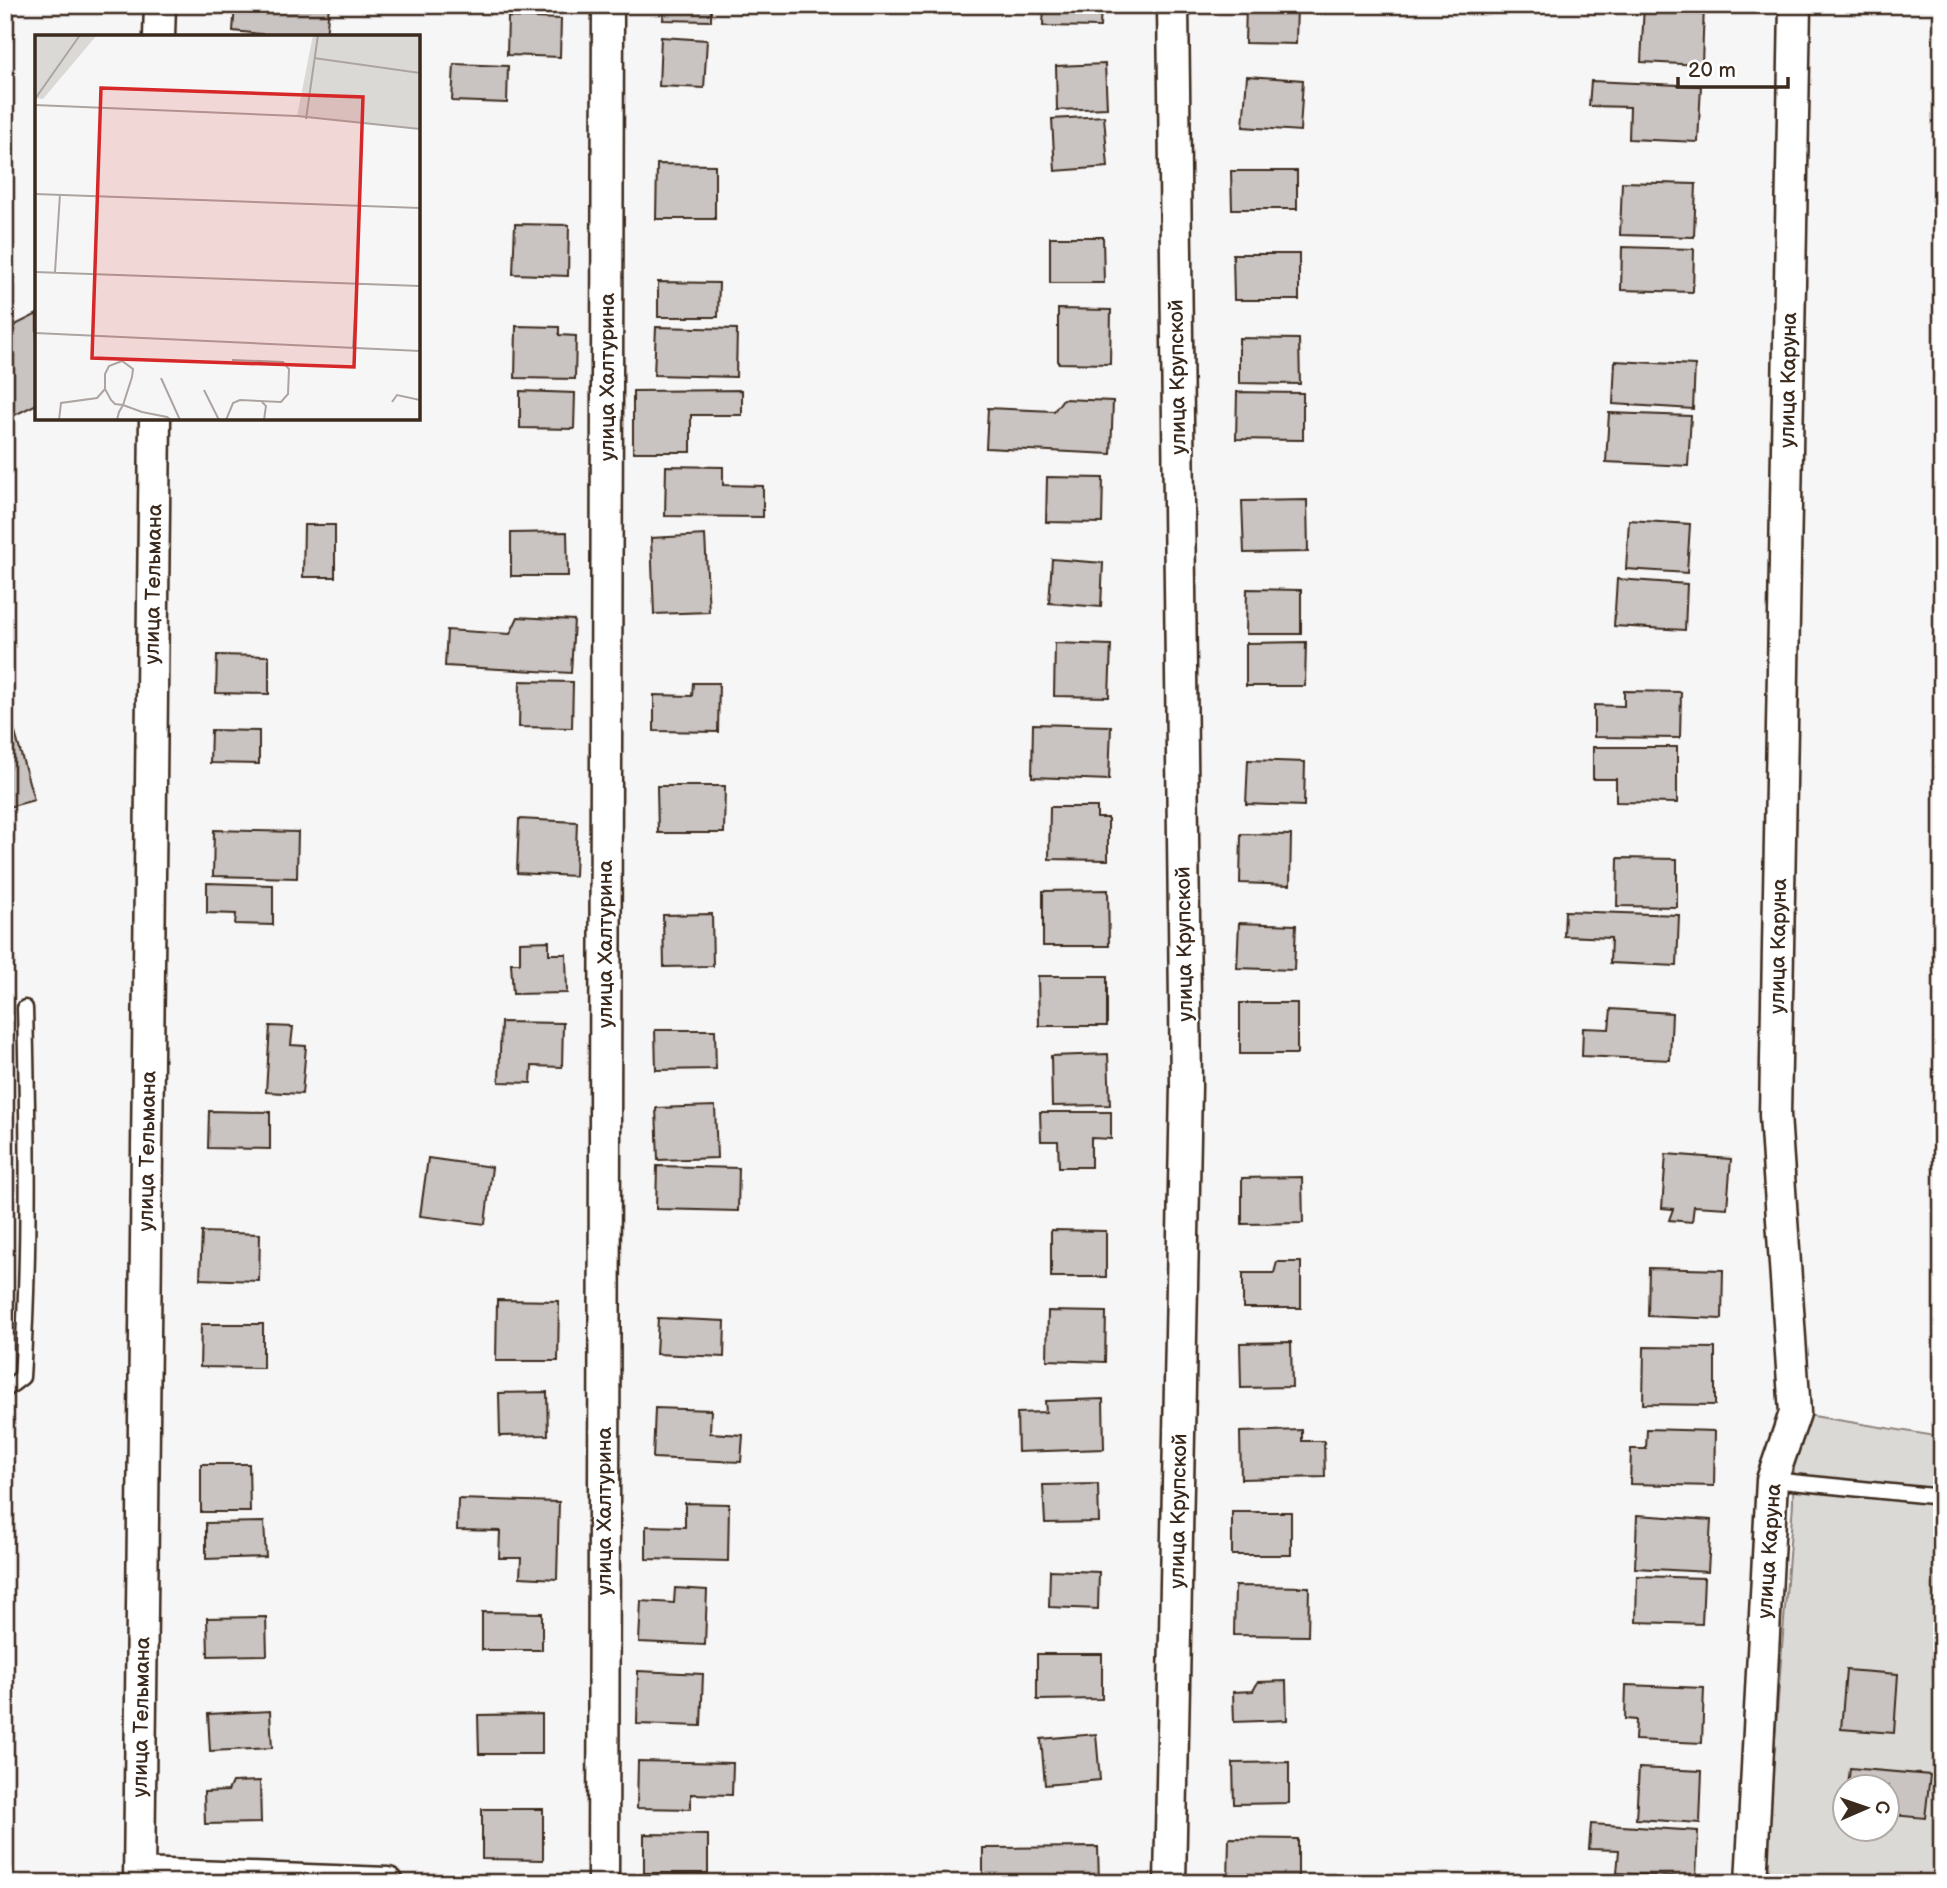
<svg xmlns="http://www.w3.org/2000/svg" width="1947" height="1888" viewBox="0 0 1947 1888" font-family="'Balsamiq Sans',sans-serif">
<style>
.green{fill:#dbd9d6;stroke:#8b827a;stroke-width:2;fill-rule:evenodd}
.building{fill:#c9c3c1;stroke:#3b2a1e;stroke-width:2}
.lines{fill:none;stroke-linecap:round;stroke-linejoin:round}
.service-casing{stroke:#3b2a1e;stroke-width:19}
.minor-casing{stroke:#3b2a1e;stroke-width:35}
.service{stroke:#fff;stroke-width:14}
.minor{stroke:#fff;stroke-width:30}
.labels{text-anchor:middle;stroke-width:5;stroke-linejoin:round;paint-order:stroke}
.street-label{font-size:21px;fill:#3b2a1e;stroke:#fff}
.inset-road{fill:none;stroke:#aca4a0;stroke-width:2}
.view{fill:#d62828;fill-opacity:0.15;stroke:#d62828;stroke-width:3.5}
.inset-edge{fill:none;stroke:#3b2a1e;stroke-width:3.5}
</style>
<rect width="100%" height="100%" fill="#f7f6f6"/>
<filter id="ink" filterUnits="userSpaceOnUse"><feTurbulence type="fractalNoise" baseFrequency=".0143" numOctaves="2"/><feDisplacementMap in="SourceGraphic" scale="14" xChannelSelector="R" yChannelSelector="G"/><feConvolveMatrix kernelMatrix="1 2 1 2 8 2 1 2 1" color-interpolation-filters="sRGB"/></filter>
<g filter="url(#ink)">
<!-- green -->
<path class="green" d="M1795 1413 1942 1437V1883H1764L1793 1503ZM1846 1786H1888V1828H1846Z"/>
<!-- building -->
<path class="building" d="M235 5H329L326 37H289L233 31Z
M664 5H711V21L663 20Z
M1044 5H1101L1100 27 1043 26Z
M1246 5H1297L1296 44 1245 43Z
M1644 5H1704L1702 65 1641 62Z
M508 17 561 19 560 57 507 55Z
M661 37 707 40 704 88 659 86Z
M454 64 508 66 507 103 452 101Z
M1105 64 1107 108 1057 110 1056 66Z
M1247 76 1303 80 1300 131 1243 127Z
M1591 81 1701 86 1698 142 1629 139 1630 107 1589 106Z
M1104 116 1108 167 1055 171 1052 119Z
M657 164 715 165V219H656Z
M1231 171H1297V209H1232Z
M1622 182 1696 184 1694 237 1620 235Z
M515 224 569 225 568 276 513 274Z
M1050 237H1103L1104 283H1050Z
M1622 247 1694 249 1693 292 1621 290Z
M1233 254H1299V300H1234Z
M658 282 719 283 718 317H658Z
M1058 309 1111 310 1110 364 1058 363Z
M37 314V404L5 420V330Z
M516 326 559 327V335L576 336 575 379 515 378Z
M656 327 737 329 736 377 654 375Z
M1239 338 1299 339 1300 384 1239 383Z
M1615 361 1695 365 1693 409 1613 404Z
M742 390V415H691V452H633V391Z
M520 391 575 393 574 429 520 428Z
M1237 392 1303 393V440L1236 439Z
M1063 399 1113 401 1111 454 986 448 988 408 1054 411Z
M1609 413 1691 416 1688 466 1606 462Z
M666 466 723 467V485L763 486V517L665 516Z
M1047 477 1103 478 1102 523 1046 522Z
M1307 500 1308 552 1244 553 1242 501Z
M1629 520 1690 524 1687 573 1626 569Z
M304 525H335V577H303Z
M567 532 568 576H511V533Z
M705 535 709 612 654 614 651 538Z
M1052 559 1103 563 1101 607 1049 603Z
M1617 579 1687 584 1685 630 1614 626Z
M1247 589 1301 590V634H1246Z
M518 617 574 620 571 673 445 666 447 630 510 634Z
M1306 642 1305 686H1246V643Z
M1055 643 1111 645 1109 697 1054 696Z
M217 655 269 656V694L216 693Z
M520 681 573 682 572 728 519 727Z
M693 683H719L718 732 654 731V695L692 696Z
M1624 691 1681 692 1680 738 1594 737V705L1624 706Z
M5 708H8L34 800 5 808Z
M1033 724 1111 726 1109 780 1032 777Z
M211 730 259 731V764L210 763Z
M1593 747H1677V803L1616 802V779H1593Z
M1248 760 1305 762 1304 806 1246 804Z
M657 786H725L724 833H658Z
M1050 807H1097V818H1108V860L1049 859Z
M519 819 577 822 575 876 517 873Z
M214 830 298 832 297 878 213 876Z
M1241 834 1291 835 1290 885 1240 883Z
M1618 858 1677 859V907L1617 906Z
M207 883 273 885V925L235 924 236 914 207 913Z
M1108 890 1109 946H1043V891Z
M1565 911 1679 915 1677 966 1610 963 1611 938 1564 936Z
M712 914 713 966 664 967 663 915Z
M1239 923 1296 925 1294 970 1237 968Z
M549 941V954H566L567 993 513 994 511 963H520V942Z
M1038 976H1107V1026H1039Z
M1240 1003H1297V1054H1240Z
M1611 1009 1672 1013 1670 1060 1582 1056 1583 1028 1609 1029Z
M501 1022 563 1023 562 1067 532 1066 531 1083 499 1082Z
M270 1026 293 1027 291 1045 306 1046 302 1094 266 1092Z
M655 1030H715L716 1069 656 1070Z
M1108 1054 1110 1105 1052 1106 1051 1056Z
M715 1106 717 1158 658 1160 656 1108Z
M209 1111 270 1112V1149L208 1148Z
M1040 1112H1111V1139L1091 1138V1167H1059L1058 1141H1041Z
M1666 1154 1731 1159 1727 1208 1694 1206 1692 1222 1669 1220 1673 1209 1662 1208Z
M428 1158 492 1167 485 1224 420 1216Z
M657 1166 739 1168 738 1211 656 1209Z
M1302 1177 1303 1223 1242 1224V1178Z
M1051 1230 1106 1231V1277H1051Z
M202 1232 260 1234 259 1281 200 1279Z
M1277 1262H1301V1308H1243V1273H1274Z
M1649 1268 1723 1270 1722 1319 1648 1316Z
M497 1300 559 1301 558 1361H496Z
M1048 1311 1106 1312 1105 1362 1047 1360Z
M658 1318 725 1321 724 1357 656 1354Z
M201 1324H263V1368L200 1367Z
M1291 1342 1292 1387 1241 1388 1240 1343Z
M1644 1347 1715 1348V1405L1643 1404Z
M547 1392 548 1435 500 1436 499 1393Z
M1103 1399 1104 1449 1018 1452 1017 1413 1046 1412 1045 1401Z
M655 1408 711 1410 710 1433 743 1435 741 1462 653 1458Z
M1647 1429 1715 1431 1714 1486 1630 1484 1631 1449H1646Z
M1302 1430V1441H1324L1325 1477 1241 1479 1240 1432Z
M201 1464H249L250 1512H201Z
M1098 1484 1099 1522 1045 1523 1043 1485Z
M458 1499 559 1502 557 1579 520 1577 521 1558H499L500 1531 457 1530Z
M685 1503 729 1504 728 1561 646 1559V1526L685 1527Z
M1232 1512H1291V1555H1232Z
M1637 1515 1711 1520 1708 1572 1635 1568Z
M264 1522 266 1557 206 1559V1523Z
M1050 1570 1099 1572 1098 1609 1049 1607Z
M1637 1576 1704 1578 1702 1624 1636 1622Z
M1235 1586 1309 1587 1308 1636 1234 1635Z
M675 1588 707 1590 705 1645 639 1642 641 1601 674 1603Z
M482 1612 542 1613V1650H482Z
M266 1617 267 1655 208 1656 207 1618Z
M1037 1654H1102V1699L1037 1700Z
M1846 1670 1898 1674 1894 1733 1841 1729Z
M638 1671 703 1674 701 1726 637 1724Z
M1286 1681 1287 1720 1234 1722 1233 1692 1253 1691 1258 1682Z
M1626 1685 1704 1688 1702 1743 1635 1740 1636 1720 1625 1719Z
M270 1711 272 1748 210 1751 208 1714Z
M542 1714V1754H479L478 1715Z
M1096 1734 1100 1780 1045 1785 1041 1739Z
M638 1761 733 1763 732 1795 691 1794V1809L637 1808Z
M1289 1762V1803L1234 1804 1233 1763Z
M1639 1768 1702 1771 1700 1823 1636 1819Z
M1850 1768 1930 1775 1925 1818 1893 1815 1892 1829 1888 1828V1786H1848Z
M260 1781 261 1823 205 1824 204 1792 228 1791 232 1782Z
M482 1809H543V1860L482 1859Z
M1591 1824 1698 1831 1696 1878 1617 1873 1619 1850 1589 1849Z
M644 1834 708 1835V1873H644Z
M1229 1838 1298 1839V1883H1228Z
M1098 1847 1099 1883H983V1848Z"/>
<g class="lines">
<defs>
<path id="service" d="M5 1390 22 1377C30 1254 28 1131 25 1008
M1772 1480 1942 1497"/>
<path id="minor" d="M159 37 160 5
M139 1874 388 1883
M139 1883 155 418
M603 1883 608 5
M1170 1883 1186 1086 1173 5
M1751 1883 1772 1480 1795 1413 1775 1115 1795 5"/>
</defs>
<!-- service casing -->
<use href="#service" class="service-casing"/>
<!-- minor casing -->
<use href="#minor" class="minor-casing"/>
<!-- service -->
<use href="#service" class="service"/>
<!-- minor -->
<use href="#minor" class="minor"/>
</g>
</g>
<g class="labels">
<!-- street labels -->
<g class="street-label">
<text transform="translate(607 377) rotate(-90)" y="7">улица Халтурина</text>
<text transform="translate(1177 377) rotate(-91)" y="7">улица Крупской</text>
<text transform="translate(1788 380) rotate(-89)" y="7">улица Каруна</text>
<text transform="translate(153 584) rotate(-89)" y="7">улица Тельмана</text>
<text transform="translate(605 944) rotate(-90)" y="7">улица Халтурина</text>
<text transform="translate(1184 944) rotate(-91)" y="7">улица Крупской</text>
<text transform="translate(1778 946) rotate(-89)" y="7">улица Каруна</text>
<text transform="translate(147 1151) rotate(-89)" y="7">улица Тельмана</text>
<text transform="translate(604 1511) rotate(-90)" y="7">улица Халтурина</text>
<text transform="translate(1178 1511) rotate(-89)" y="7">улица Крупской</text>
<text transform="translate(1769 1551) rotate(-86)" y="7">улица Каруна</text>
<text transform="translate(141 1717) rotate(-89)" y="7">улица Тельмана</text>
</g>
</g>
<!-- overview -->
<g transform="translate(35 35)">
<rect width="385" height="385" fill="#f7f6f6"/>
<path d="M0 0H62L8 64 0 63ZM278 0H385V94L262 81Z" fill="#dbd9d6"/>
<path class="inset-road" d="M279 23 385 38M0 64 45 0M0 70 262 81 385 94M271 84 283 0M0 159 385 173M0 237 385 251M20 237 25 159M0 298 385 316M318 313 322 249M126 343 145 385M169 355 184 385M226 366 231 371 229 385M357 367 362 360 385 365M24 385 26 368 62 363 70 354M82 385 84 377 88 370 97 342 98 334 87 326 74 331 70 339V354L76 365 80 369 88 370 107 377 132 382 136 385M191 385 198 368 205 365 246 367 253 359 254 334 248 327 197 325"/>
<path class="view" d="M66 53 328 62 319 332 57 323Z"/>
<rect width="385" height="385" class="inset-edge"/>
</g>
<!-- margin -->
<rect width="1947" height="1888" fill="none" stroke="#fff" stroke-width="28"/>
<rect x="14" y="14" width="1919" height="1860" fill="none" stroke="#3b2a1e" stroke-width="2.5" filter="url(#ink)"/>
<!-- north arrow -->
<g transform="translate(1866 1808) rotate(88)"><circle r="33" fill="#ffffff" stroke="#b1aaa5" stroke-width="2"/>
<path d="M0-5L12 26L0 18L-12 26Z" fill="#3b2a1e"/>
<text y="-10" font-size="19" font-weight="bold" text-anchor="middle" fill="#3b2a1e">С</text>
</g>
<!-- scale -->
<path d="M1678 77v10h110v-10" fill="none" stroke="#3b2a1e" stroke-width="3.5"/>
<text x="1688" y="77" font-size="21" fill="#3b2a1e" stroke="#ffffff" stroke-width="5" paint-order="stroke">20 m</text>
</svg>
